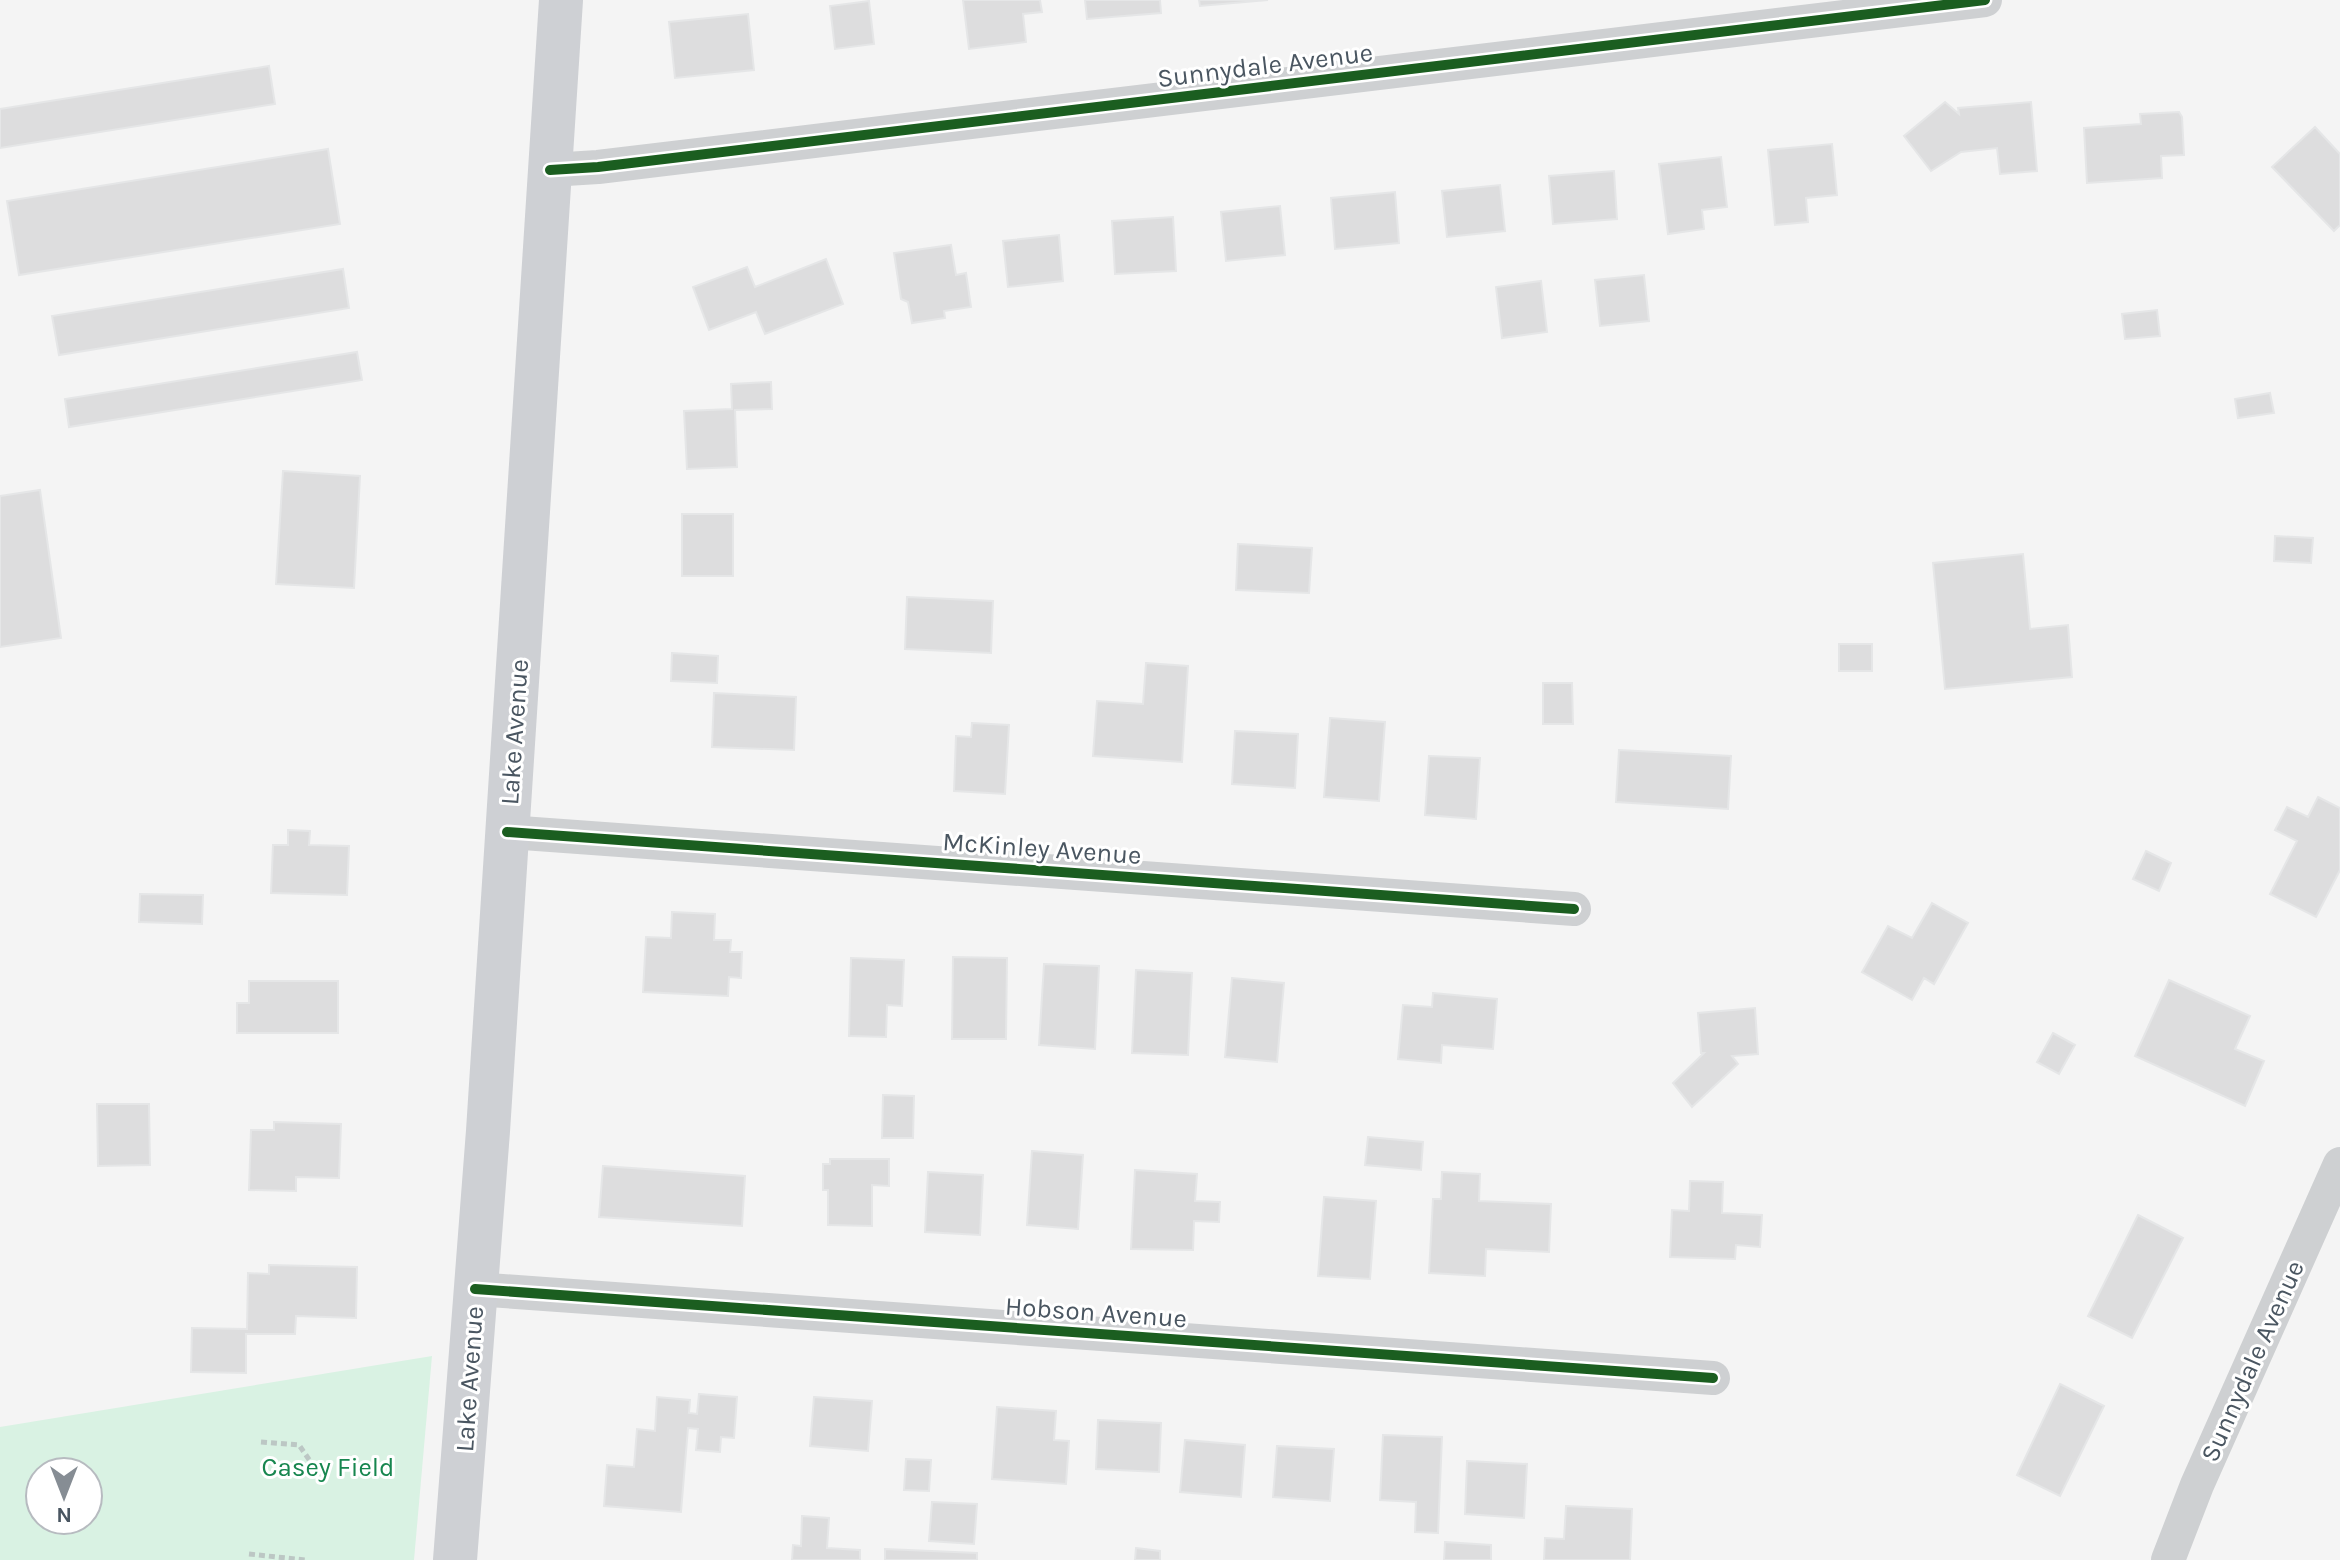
<svg xmlns="http://www.w3.org/2000/svg" width="2340" height="1560" viewBox="0 0 2340 1560" font-family="Karla,sans-serif">
<style>
.green{fill:#d9f2e3;fill-rule:evenodd}
.building{fill:#ddddde;stroke:#e5e6e7;stroke-width:2}
.lines{fill:none;stroke-linecap:round;stroke-linejoin:round}
.path{stroke:#bcc7c4;stroke-width:5;stroke-dasharray:6 4;stroke-linecap:butt}
.street{stroke:#ced0d2;stroke-width:34}
.secondary{stroke:#ced0d4;stroke-width:44}
.cycleway-casing{stroke:#fff;stroke-width:15}
.cycleway{stroke:#1b5e20;stroke-width:10}
.labels{text-anchor:middle;stroke-width:6;stroke-linejoin:round;paint-order:stroke}
.street-label{font-size:26px;fill:#4a5661;stroke:#fff}
.park-label{font-size:26px;fill:#17864f;stroke:#fff}
</style>
<rect width="100%" height="100%" fill="#f4f4f4"/>
<!-- green -->
<path class="green" d="M432 1356 414 1560H0V1427ZM88 1472V1520H40V1472Z"/>
<!-- building -->
<path class="building" d="M963 0H1040L1042 12 1023 14 1026 42 969 49Z
M1085 0H1160L1161 13 1087 19Z
M1199 0H1268L1200 6Z
M869 1 874 44 835 49 830 6Z
M748 14 754 70 675 78 669 22Z
M269 66 275 104 0 148V109Z
M1945 102 1959 114 1958 108 2031 102 2037 171 2000 174 1997 148 1961 152 1931 171 1904 136Z
M2179 112 2182 117 2184 155 2161 156 2162 178 2087 183 2084 128 2141 124 2140 114Z
M2315 127 2340 154V225L2334 231 2272 167Z
M1832 144 1837 195 1806 198 1808 222 1775 225 1768 150Z
M328 149 340 224 19 275 7 201Z
M1721 157 1727 207 1702 210 1704 229 1668 234 1659 164Z
M1614 171 1617 219 1553 224 1549 176Z
M1500 185 1505 231 1447 237 1442 191Z
M1395 192 1399 243 1335 249 1331 198Z
M1280 206 1285 255 1226 261 1221 212Z
M1173 217 1176 271 1115 274 1112 221Z
M1059 235 1063 281 1008 287 1003 241Z
M951 245 956 275 966 273 971 307 944 311 945 318 912 323 908 302 901 299 894 253Z
M826 259 843 304 765 334 756 312 709 330 693 287 747 267 755 287Z
M343 269 349 308 59 355 52 316Z
M1644 275 1649 321 1600 326 1595 280Z
M1541 281 1547 332 1502 338 1496 287Z
M2157 310 2160 336 2125 339 2122 314Z
M357 352 362 380 69 427 65 399Z
M771 382 772 409 735 410 737 467 687 469 684 411 732 409 731 384Z
M2270 393 2274 413 2238 418 2235 399Z
M283 471 360 476 354 588 276 584Z
M40 490 61 638 0 647V496Z
M682 514H733V576H682Z
M2275 536 2313 538 2311 563 2274 561Z
M1238 544 1312 548 1309 593 1236 590Z
M2023 554 2030 629 2068 625 2072 677 1945 689 1933 563Z
M907 597 993 601 991 653 905 649Z
M1839 644H1872V671H1839Z
M672 653 718 656 717 683 671 681Z
M1146 663 1188 666 1182 762 1093 756 1097 701 1143 704Z
M1543 683H1572L1573 724H1543Z
M714 693 796 697 794 750 712 747Z
M1330 718 1385 722 1379 801 1324 797Z
M972 723 1009 725 1005 794 954 791 956 736 971 737Z
M1235 731 1298 734 1295 788 1232 784Z
M1619 750 1731 756 1728 809 1616 802Z
M1429 756 1480 758 1476 819 1425 815Z
M2318 797 2340 808V870L2316 917 2270 894 2297 841 2275 830 2287 807 2308 817Z
M288 830 310 831 309 845 349 846 347 895 271 893 273 845H288Z
M2146 851 2171 863 2159 891 2133 879Z
M140 894 203 895 202 924 139 922Z
M1932 903 1968 923 1934 984 1924 978 1912 1000 1862 972 1888 926 1912 938Z
M672 912 715 914 714 940H731L730 952H742L741 978 729 977 728 996 643 992 646 937 671 938Z
M953 957 1007 958 1006 1039H952Z
M851 958 904 960 902 1006 887 1005 886 1037 849 1036Z
M1044 964 1099 966 1095 1049 1039 1045Z
M1136 970 1192 973 1188 1055 1132 1053Z
M1232 978 1284 983 1277 1062 1225 1057Z
M2169 980 2250 1016 2235 1049 2264 1061 2245 1106 2135 1056Z
M249 981H338V1033H237V1003H249Z
M1433 993 1497 999 1493 1049 1442 1045 1441 1063 1398 1059 1403 1005 1432 1007Z
M1755 1008 1758 1054 1732 1056 1738 1064 1692 1107 1673 1083 1704 1053H1701L1698 1013Z
M2053 1033 2075 1045 2059 1074 2037 1062Z
M883 1095 914 1096 913 1138H882Z
M97 1104H149L150 1165 98 1166Z
M274 1122 341 1124 339 1178 296 1177V1191L249 1190 251 1130H274Z
M1368 1137 1423 1142 1421 1170 1365 1165Z
M1032 1151 1083 1155 1078 1229 1027 1225Z
M830 1159H889V1186L872 1185V1226L828 1225V1190H823V1164H830Z
M603 1166 745 1176 742 1226 599 1217Z
M1135 1170 1197 1174 1195 1201 1220 1202 1219 1222 1194 1221 1193 1250 1131 1249Z
M928 1172 983 1175 980 1235 925 1232Z
M1442 1172 1480 1174 1479 1201 1551 1204 1549 1252 1486 1249 1485 1276 1429 1273 1433 1199H1441Z
M1690 1181 1723 1182 1722 1213 1762 1215 1760 1247 1736 1245 1735 1259 1670 1257 1672 1210 1689 1211Z
M1324 1197 1376 1201 1370 1279 1318 1276Z
M2138 1215 2183 1238 2132 1338 2088 1316Z
M269 1265 357 1267 356 1318 296 1316 295 1334H246V1373L191 1372 192 1328 247 1329 248 1273 269 1274Z
M2060 1384 2104 1406 2060 1496 2017 1475Z
M699 1394 737 1397 734 1438 721 1437 720 1452 696 1450 698 1429 688 1428 681 1512 604 1506 607 1465 634 1467 637 1429 655 1431 657 1397 690 1400 689 1413 697 1414Z
M814 1397 872 1401 868 1451 810 1446Z
M997 1407 1056 1411 1054 1440 1069 1441 1066 1484 992 1479Z
M1098 1420 1161 1423 1159 1472 1096 1469Z
M1383 1435 1442 1437 1438 1533 1415 1532 1416 1502 1380 1500Z
M1185 1440 1245 1445 1241 1497 1180 1492Z
M1277 1446 1334 1449 1330 1501 1273 1497Z
M906 1459 931 1460 929 1491 904 1490Z
M1467 1461 1527 1464 1524 1518 1465 1514Z
M932 1502 977 1504 974 1544 929 1541Z
M1566 1506 1632 1509 1630 1560H1544L1545 1538 1564 1539Z
M802 1516 829 1518 827 1548 860 1550V1560H792L793 1545 801 1546Z
M1445 1542 1491 1545V1560H1444Z
M1136 1548 1160 1551V1560H1135Z
M885 1549 977 1553V1560H885Z"/>
<g class="lines">
<!-- path -->
<path class="path" d="M261 1442 299 1445 317 1471
M249 1554 305 1560"/>
<!-- street -->
<path class="street" d="M550 170 598 167 1985 0
M507 832 1574 909
M475 1289 1713 1378
M2168 1560 2197 1485 2340 1164"/>
<!-- secondary -->
<path class="secondary" d="M455 1560 488 1131 561 0"/>
<defs>
<path id="cycleway" d="M550 170 598 167 1985 0
M507 832 1574 909
M475 1289 1713 1378"/>
</defs>
<!-- cycleway casing -->
<use href="#cycleway" class="cycleway-casing"/>
<!-- cycleway -->
<use href="#cycleway" class="cycleway"/>
</g>
<g class="labels">
<!-- street labels -->
<g class="street-label">
<text transform="translate(1265 65) rotate(-7)" y="9">Sunnydale Avenue</text>
<text transform="translate(514 732) rotate(-86)" y="9">Lake Avenue</text>
<text transform="translate(1042 848) rotate(4)" y="9">McKinley Avenue</text>
<text transform="translate(1096 1312) rotate(4)" y="9">Hobson Avenue</text>
<text transform="translate(2252 1361) rotate(-66)" y="9">Sunnydale Avenue</text>
<text transform="translate(469 1379) rotate(-86)" y="9">Lake Avenue</text>
</g>
<!-- park labels -->
<g class="park-label">
<text x="328" y="1476">Casey Field</text>
</g>
</g>
<!-- north arrow -->
<g transform="translate(64 1496) rotate(180)"><circle r="38" fill="#ffffff" stroke="#b7bbc0" stroke-width="2"/>
<path d="M0-6L14 30L0 20L-14 30Z" fill="#868d94"/>
<text y="-12" font-size="22" font-weight="bold" text-anchor="middle" fill="#4a5661">N</text>
</g>
</svg>
